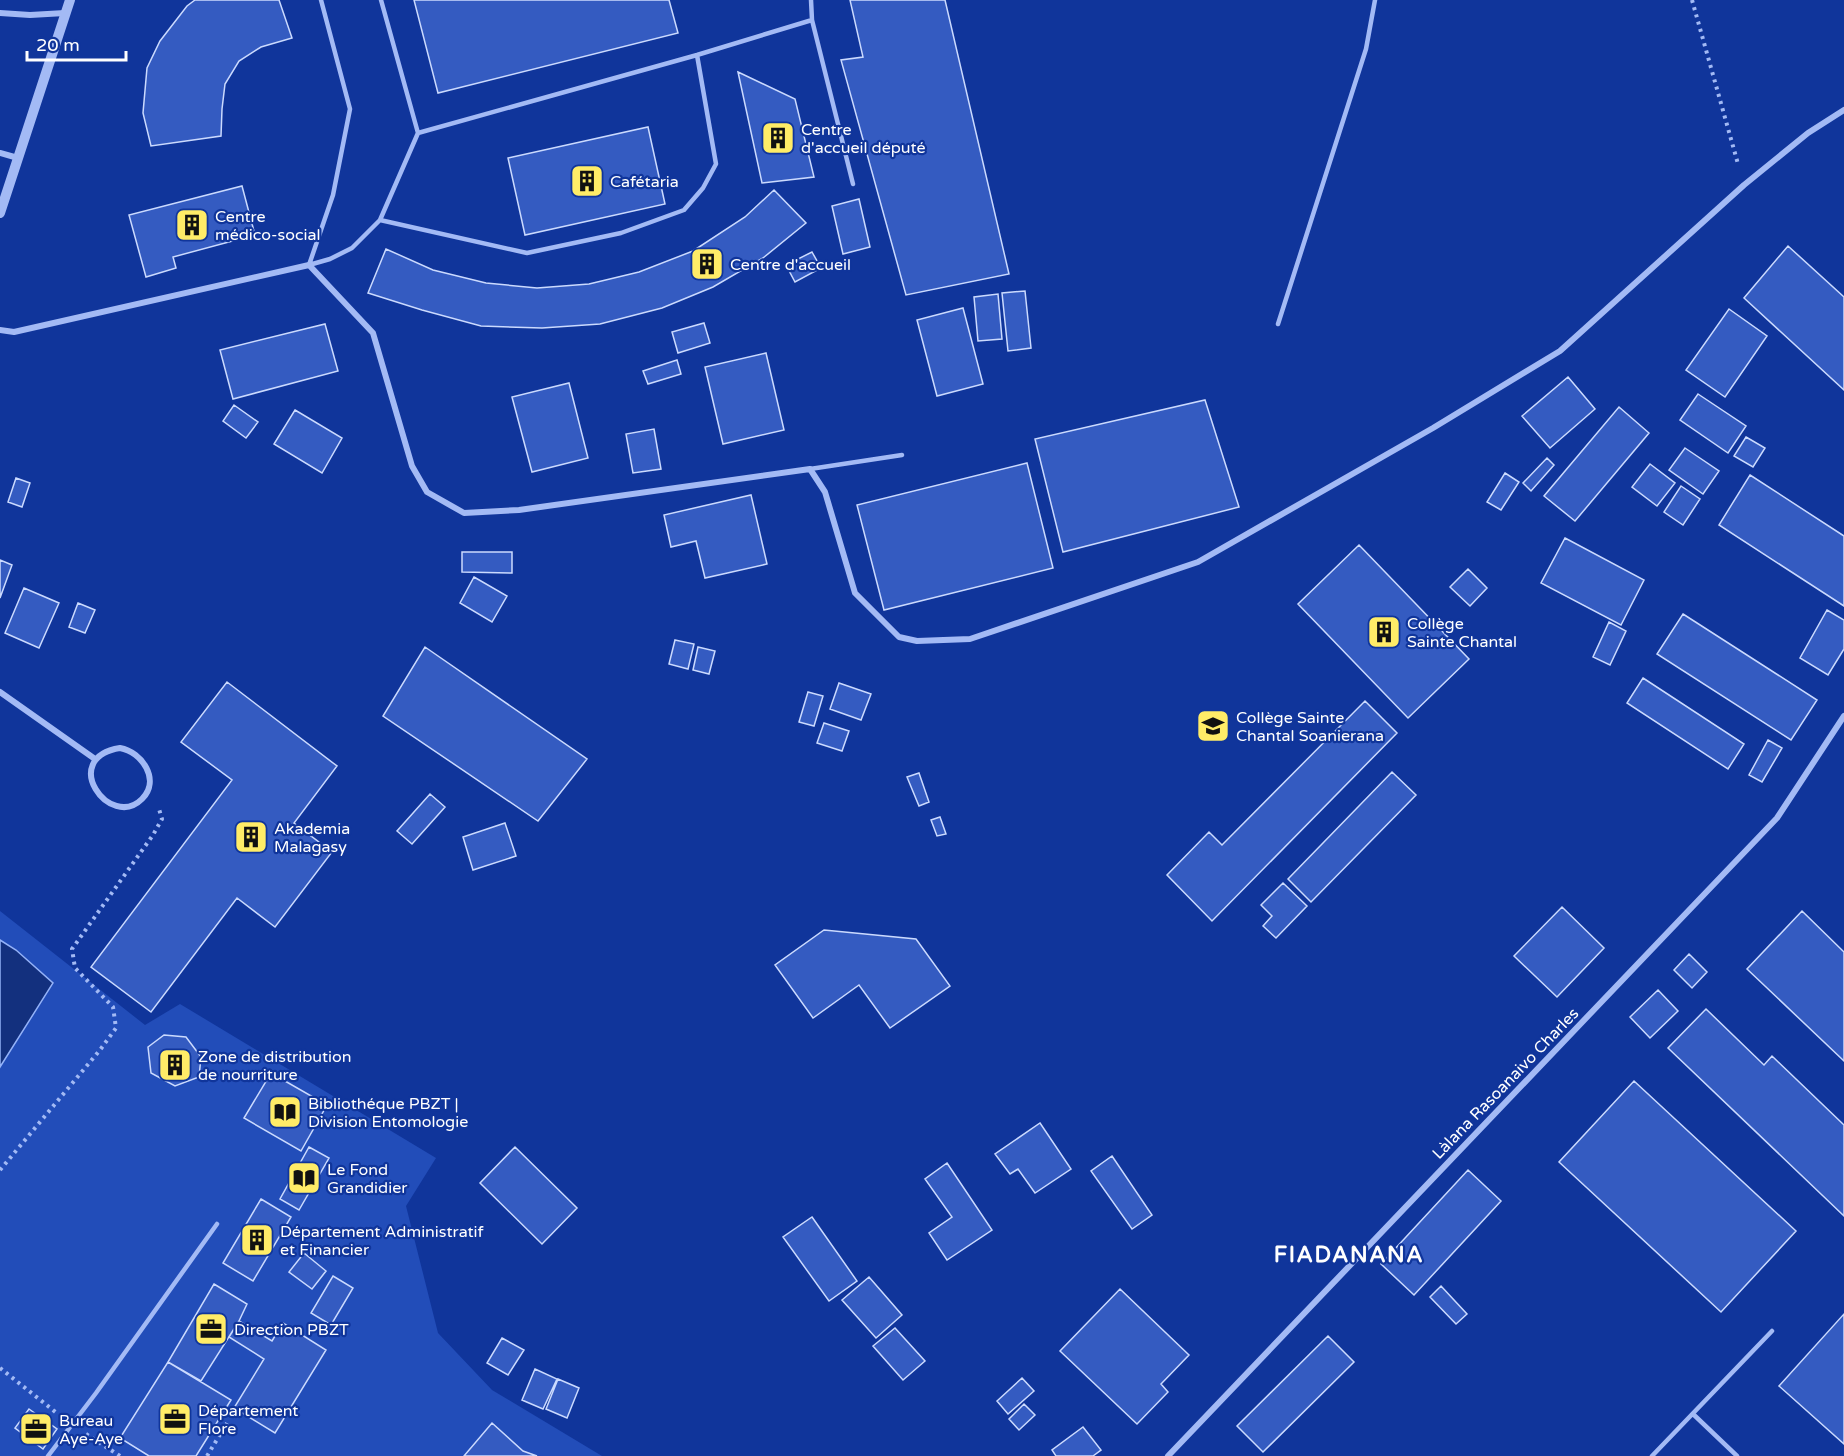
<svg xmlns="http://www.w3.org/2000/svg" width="1844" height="1456" viewBox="0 0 1844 1456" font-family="'Varela Round',sans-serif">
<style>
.green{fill:#224db9}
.water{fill:#13307e;stroke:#94b2f8;stroke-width:1.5}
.building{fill:#345bc1;stroke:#cbdafe;stroke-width:1.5}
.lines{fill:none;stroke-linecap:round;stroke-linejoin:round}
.path{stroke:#a3baf5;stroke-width:4;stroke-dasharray:3 4.5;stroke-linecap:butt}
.service{stroke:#a3baf5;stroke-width:4.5}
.minor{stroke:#a3baf5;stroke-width:6}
.tertiary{stroke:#a3baf5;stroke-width:10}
.labels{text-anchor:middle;stroke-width:4.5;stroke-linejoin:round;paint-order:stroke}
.poi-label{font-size:16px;fill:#fff;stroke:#10359b;text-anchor:start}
.street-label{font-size:16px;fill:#fff;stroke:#10359b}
.district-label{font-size:22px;font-weight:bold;letter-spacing:1.5px;fill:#fff;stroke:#10359b}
</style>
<rect width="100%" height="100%" fill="#10359b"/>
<!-- green -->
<path class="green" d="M0 911 145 1025 180 1004 436 1158 406 1206 438 1333 492 1390 602 1456H0Z"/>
<!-- water -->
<path class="water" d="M0 940 16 950 53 983 0 1067Z"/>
<!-- building -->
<path class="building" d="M195 0H279L292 38 261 47 239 61 225 84 222 109 221 136 151 146 143 113 147 68 160 41 187 6Z
M414 0H669L678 33 438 93Z
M850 0H945L1009 274 906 295 841 60 863 57Z
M738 72 795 99 814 177 762 183Z
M648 127 665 204 525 235 508 158Z
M242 186 255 235 173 257 176 268 146 277 129 215Z
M774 190 806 223 763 258 713 287 662 308 600 324 542 328 481 326 422 310 368 293 386 249 433 270 486 283 537 288 589 284 639 272 693 251 745 217Z
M859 199 870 247 843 254 832 206Z
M1788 246 1844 297V390L1744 298Z
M812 252 821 268 795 282 786 265Z
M1025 291 1031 348 1008 351 1002 293Z
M998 294 1002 339 978 341 974 297Z
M963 308 983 384 937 396 917 320Z
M1729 309 1767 336 1725 397 1686 370Z
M704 323 710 343 678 353 672 332Z
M325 324 338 371 233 399 220 350Z
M766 353 784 430 723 444 705 367Z
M677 360 681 374 648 384 643 371Z
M1568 377 1595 409 1550 448 1522 416Z
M569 383 588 458 532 472 512 397Z
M1698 394 1746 426 1728 453 1680 420Z
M1205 400 1239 507 1063 552 1035 439Z
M234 405 258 422 246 438 223 421Z
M1619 407 1649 433 1575 521 1544 496Z
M295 410 342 438 322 473 274 444Z
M654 429 661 469 633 473 626 434Z
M1746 437 1765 448 1753 467 1734 456Z
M1685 448 1719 471 1703 494 1669 470Z
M1547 458 1554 465 1531 491 1523 483Z
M1027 463 1053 568 884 610 857 505Z
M1650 464 1675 483 1657 506 1632 487Z
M1505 473 1519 482 1501 510 1487 502Z
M1750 475 1844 536V606L1719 525Z
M16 478 30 483 22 507 8 502Z
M1681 486 1700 499 1683 525 1664 512Z
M751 495 767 564 705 578 696 541 671 547 664 515Z
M1565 538 1644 580 1621 625 1541 583Z
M1359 545 1469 659 1408 718 1298 604Z
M462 552H512V573L462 572Z
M0 560 12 565 0 598Z
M1468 569 1487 588 1470 606 1450 587Z
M474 577 507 596 492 622 460 603Z
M24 588 59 603 39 648 5 633Z
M78 603 95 610 85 633 69 627Z
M1827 610 1844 620V649L1828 675 1800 658Z
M1683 614 1817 700 1791 740 1657 654Z
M1609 622 1626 631 1610 665 1593 657Z
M675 640 694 644 688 669 669 664Z
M425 647 587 759 538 821 383 716Z
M698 647 715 651 709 674 693 670Z
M1643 678 1744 744 1728 769 1627 703Z
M227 682 337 766 294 823 332 852 275 927 237 898 151 1012 91 967 232 780 181 742Z
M839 683 871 694 861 720 830 709Z
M808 692 823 696 814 726 799 722Z
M1365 701 1397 733 1212 921 1167 875 1209 832 1222 845Z
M824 723 849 731 842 751 817 743Z
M1768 740 1782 748 1762 782 1749 775Z
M1392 772 1416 795 1311 902 1288 879Z
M919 773 929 802 919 806 907 777Z
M430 794 445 807 412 844 397 831Z
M940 817 946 834 937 836 931 820Z
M505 823 516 856 473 870 463 837Z
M1283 883 1307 906 1276 938 1263 926 1272 916 1261 905Z
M1562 907 1604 948 1557 997 1514 956Z
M1802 911 1844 952V1061L1747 969Z
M824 930 916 939 950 986 890 1028 859 985 813 1018 775 965Z
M1689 954 1707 972 1692 988 1674 970Z
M1658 990 1678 1011 1650 1038 1630 1017Z
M1706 1009 1764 1065 1772 1056 1844 1125V1216L1668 1048Z
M164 1035 186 1037 201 1057 199 1077 175 1086 151 1073 148 1047Z
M271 1073 327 1105 301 1151 244 1118Z
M1634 1081 1796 1231 1721 1312 1559 1162Z
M1040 1123 1071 1169 1035 1193 1018 1169 1010 1174 995 1154Z
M309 1147 329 1158 299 1210 280 1199Z
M515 1147 577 1208 542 1244 480 1183Z
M1112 1156 1152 1215 1132 1229 1091 1171Z
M947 1163 992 1230 947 1260 929 1233 952 1217 925 1179Z
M1468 1170 1501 1201 1414 1295 1381 1264Z
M261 1199 291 1217 253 1281 223 1263Z
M812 1217 857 1281 829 1301 783 1237Z
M304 1253 326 1271 312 1289 289 1272Z
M333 1276 353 1288 331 1325 311 1313Z
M869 1277 902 1315 876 1338 842 1300Z
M214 1284 247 1304 239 1321 201 1381 168 1362Z
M1441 1286 1467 1314 1456 1324 1430 1297Z
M1120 1289 1189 1355 1161 1384 1168 1392 1137 1424 1060 1351Z
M1844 1314V1444L1779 1386Z
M239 1321 272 1341 283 1323 326 1350 275 1433 234 1408 264 1359 229 1337Z
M895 1328 925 1361 903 1380 873 1346Z
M1328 1336 1354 1362 1263 1452 1237 1426Z
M502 1338 524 1350 508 1375 487 1363Z
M168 1362 231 1400 196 1456H149L120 1438Z
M535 1369 557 1379 543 1409 522 1400Z
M1022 1378 1034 1391 1008 1414 997 1401Z
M558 1379 579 1388 567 1418 546 1409Z
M1024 1404 1035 1415 1019 1430 1009 1419Z
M29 1409 57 1429 43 1449 15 1428Z
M492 1423 523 1451 537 1456H464Z
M1083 1427 1101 1450 1093 1456H1056L1052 1450Z"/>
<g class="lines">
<!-- path -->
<path class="path" d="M1692 0 1738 164
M0 1170 100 1050 116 1028 113 1007 75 968 72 949 153 835 162 819 159 809
M0 1368 58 1414
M86 1434 120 1456
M207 1456 227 1423"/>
<!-- service -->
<path class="service" d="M811 0 812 20 853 184
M418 133 697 55 812 20
M380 220 527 253 621 233 684 210 703 188 716 164 697 55
M309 265 330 259 352 248 380 220 418 133 381 0
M309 265 333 195 350 109 321 0
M1278 324 1366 49 1375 0
M810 469 902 455
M1693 1414 1737 1456
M48 1456 96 1393 217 1224
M1652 1456 1772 1331"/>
<!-- minor -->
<path class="minor" d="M0 13 30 15 65 13
M0 153 18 158
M0 330 14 332 309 265 373 333 412 466 427 492 464 513 519 510 810 469 825 492 855 593 899 637 917 641 970 639 1198 562 1433 428 1560 351 1744 185 1808 133 1844 110
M0 692 95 759
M120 748C142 752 161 780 142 799 110 831 58 758 120 748Z
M1168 1456 1777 818 1844 716"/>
<!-- tertiary -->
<path class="tertiary" d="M0 213 70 0"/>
</g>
<!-- icons -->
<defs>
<symbol id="building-square" viewBox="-11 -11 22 22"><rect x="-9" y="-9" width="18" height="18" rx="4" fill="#ffec67" stroke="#10359b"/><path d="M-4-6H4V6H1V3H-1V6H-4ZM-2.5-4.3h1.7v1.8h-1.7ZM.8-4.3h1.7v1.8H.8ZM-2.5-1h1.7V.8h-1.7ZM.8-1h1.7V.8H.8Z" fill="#111"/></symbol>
<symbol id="school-square" viewBox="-11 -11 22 22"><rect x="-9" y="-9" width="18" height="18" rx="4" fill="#ffec67" stroke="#10359b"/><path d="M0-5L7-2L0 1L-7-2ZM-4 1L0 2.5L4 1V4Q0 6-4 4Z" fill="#111"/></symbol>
<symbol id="library-square" viewBox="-11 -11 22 22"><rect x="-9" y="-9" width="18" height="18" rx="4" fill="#ffec67" stroke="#10359b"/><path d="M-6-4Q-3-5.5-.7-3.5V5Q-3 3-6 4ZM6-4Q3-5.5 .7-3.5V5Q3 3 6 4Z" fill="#111"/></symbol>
<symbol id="office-square" viewBox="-11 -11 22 22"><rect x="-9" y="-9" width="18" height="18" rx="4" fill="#ffec67" stroke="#10359b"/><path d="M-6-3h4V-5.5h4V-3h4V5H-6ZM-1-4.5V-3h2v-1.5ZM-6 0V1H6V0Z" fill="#111"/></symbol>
</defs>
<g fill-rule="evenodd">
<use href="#building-square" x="759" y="119" width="38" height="38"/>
<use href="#building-square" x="568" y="162" width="38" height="38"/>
<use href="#building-square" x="173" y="206" width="38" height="38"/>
<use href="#building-square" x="688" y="245" width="38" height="38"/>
<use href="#building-square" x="1365" y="613" width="38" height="38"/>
<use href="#school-square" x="1194" y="707" width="38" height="38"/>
<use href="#building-square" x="232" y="818" width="38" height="38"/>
<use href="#building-square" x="156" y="1046" width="38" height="38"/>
<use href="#library-square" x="266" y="1093" width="38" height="38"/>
<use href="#library-square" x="285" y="1159" width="38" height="38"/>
<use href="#building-square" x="238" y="1221" width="38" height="38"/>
<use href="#office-square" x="192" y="1310" width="38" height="38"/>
<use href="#office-square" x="156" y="1400" width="38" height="38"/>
<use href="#office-square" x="17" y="1410" width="38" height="38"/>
</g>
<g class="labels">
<!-- poi labels -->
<g class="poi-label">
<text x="801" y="135">Centre<tspan x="801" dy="18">d'accueil député</tspan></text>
<text x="610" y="187">Cafétaria</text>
<text x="215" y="222">Centre<tspan x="215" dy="18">médico-social</tspan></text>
<text x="730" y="270">Centre d'accueil</text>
<text x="1407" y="629">Collège<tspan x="1407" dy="18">Sainte Chantal</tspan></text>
<text x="1236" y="723">Collège Sainte<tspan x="1236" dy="18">Chantal Soanierana</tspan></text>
<text x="274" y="834">Akademia<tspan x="274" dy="18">Malagasy</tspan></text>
<text x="198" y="1062">Zone de distribution<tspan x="198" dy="18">de nourriture</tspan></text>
<text x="308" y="1109">Bibliothéque PBZT |<tspan x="308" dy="18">Division Entomologie</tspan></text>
<text x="327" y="1175">Le Fond<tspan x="327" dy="18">Grandidier</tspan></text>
<text x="280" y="1237">Département Administratif<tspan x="280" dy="18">et Financier</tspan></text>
<text x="234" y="1335">Direction PBZT</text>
<text x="198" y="1416">Département<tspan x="198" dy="18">Flore</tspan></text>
<text x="59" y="1426">Bureau<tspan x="59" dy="18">Aye-Aye</tspan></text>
</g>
<!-- street labels -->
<g class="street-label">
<text transform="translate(1505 1083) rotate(-46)" y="6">Làlana Rasoanaivo Charles</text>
</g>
<!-- district labels -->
<g class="district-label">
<text x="1349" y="1262">FIADANANA</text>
</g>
</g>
<!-- scale -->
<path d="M27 51v9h99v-9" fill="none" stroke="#ffffff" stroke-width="3"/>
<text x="36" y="51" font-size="18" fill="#ffffff" stroke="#10359b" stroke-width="4.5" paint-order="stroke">20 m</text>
</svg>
